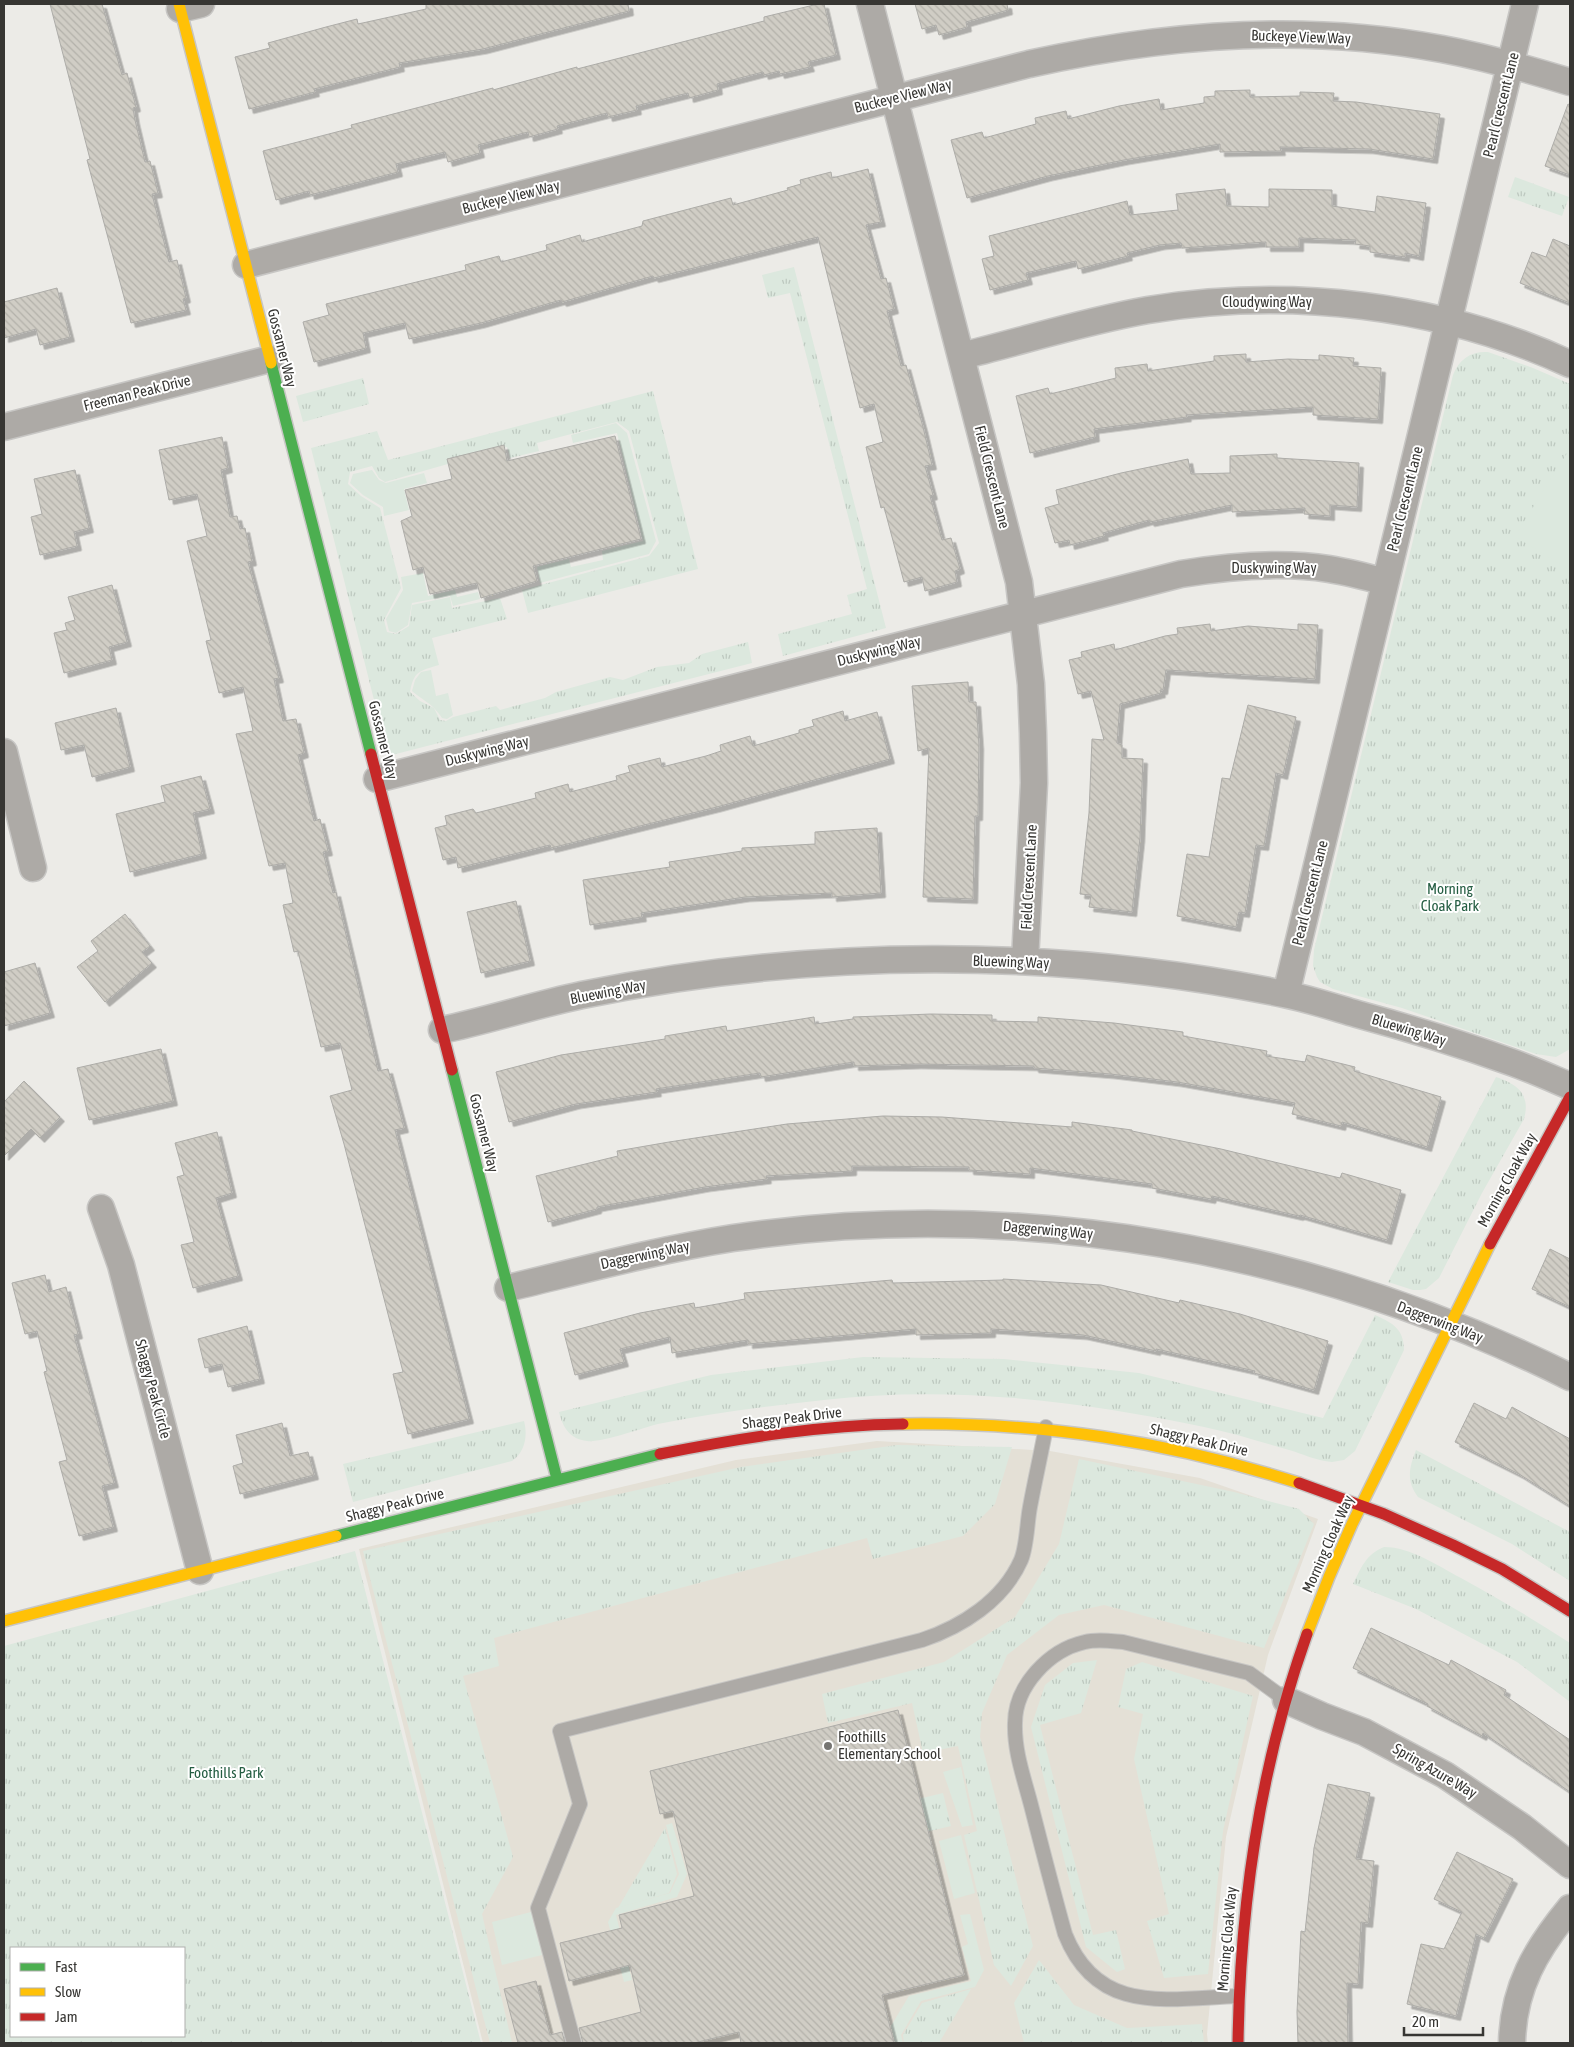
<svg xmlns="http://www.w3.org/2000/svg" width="1574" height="2047" viewBox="0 0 1574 2047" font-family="'Asap Condensed',sans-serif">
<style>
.built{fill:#e4e0d6}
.grass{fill:url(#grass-tufts);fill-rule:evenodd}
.garden{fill:#dce8de}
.building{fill:url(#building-back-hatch);stroke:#adaca8;filter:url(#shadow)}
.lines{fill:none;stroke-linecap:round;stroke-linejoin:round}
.lane-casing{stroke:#c7c6c4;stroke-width:16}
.street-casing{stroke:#c7c6c4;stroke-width:29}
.fast-casing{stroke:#c7c6c4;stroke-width:14}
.slow-casing{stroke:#c7c6c4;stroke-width:14}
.jam-casing{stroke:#c7c6c4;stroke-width:14}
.lane{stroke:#adaaa6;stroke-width:14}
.street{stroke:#adaaa6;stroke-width:26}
.fast{stroke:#4caf50;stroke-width:11}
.slow{stroke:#ffc107;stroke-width:11}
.jam{stroke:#c62828;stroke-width:11}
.poi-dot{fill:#767572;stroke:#fff;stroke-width:2}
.labels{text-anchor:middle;stroke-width:4;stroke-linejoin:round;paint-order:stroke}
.street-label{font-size:15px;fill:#373633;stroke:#fff}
.park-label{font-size:15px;fill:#255e43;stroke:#fff}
.poi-label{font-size:15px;fill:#373633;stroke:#fff;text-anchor:start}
</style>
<defs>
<pattern id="grass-tufts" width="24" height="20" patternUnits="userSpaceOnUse" patternTransform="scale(1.25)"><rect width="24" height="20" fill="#dce8de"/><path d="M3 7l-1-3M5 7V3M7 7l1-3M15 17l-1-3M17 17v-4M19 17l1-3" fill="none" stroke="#bdc8bf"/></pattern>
<pattern id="building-back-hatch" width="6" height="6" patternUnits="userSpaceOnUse" patternTransform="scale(1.25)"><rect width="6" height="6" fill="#d0cdc5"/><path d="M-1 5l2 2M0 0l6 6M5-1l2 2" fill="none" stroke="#b3b1aa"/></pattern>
<filter id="shadow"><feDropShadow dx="4.5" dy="4.5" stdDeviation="0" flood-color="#0004"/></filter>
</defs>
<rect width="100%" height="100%" fill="#ecebe7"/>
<!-- built -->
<path class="built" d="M877 1441 1050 1451 1200 1478 1318 1519 1268 1655 1226 1837 1207 2034 1208 2043H483L359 1549 736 1460Z"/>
<!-- grass -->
<path class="grass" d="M1515 177 1569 197 1562 216 1508 197Z
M794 267 886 628 783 656 778 634 852 614 847 595 867 589 790 293 768 298 762 275Z
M1488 352 1533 368 1570 384V1049L1556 1057 1536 1054 1402 1008 1333 989 1320 982 1317 977 1313 966 1314 950 1453 375C1459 359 1471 351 1488 352Z
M363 378 369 404 303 422 296 396Z
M653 391 698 569 528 613 522 590 649 556 659 543 629 431 617 422 537 443 539 451 510 458 507 447 385 482 379 478 372 466 350 472 348 484 361 496 380 508 401 588 384 620 387 632 396 634 409 626 412 605 450 597 452 608 500 598 507 619 432 638 439 665C419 671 414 671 410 692L420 701 434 708 440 720 446 721 453 717 496 706 500 710 545 698 556 692 610 677 623 680 657 667 689 663 702 654 748 642 752 663 388 756 311 448 377 431 388 460Z
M1496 1077C1517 1084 1531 1094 1524 1119L1482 1193 1439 1278 1426 1289 1420 1290H1413L1388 1282Z
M1375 1315C1393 1323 1404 1329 1404 1350L1355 1451 1344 1460 1332 1462C1317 1461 1303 1454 1289 1450 1261 1442 1233 1433 1204 1427 1080 1401 951 1385 824 1400 769 1406 713 1413 658 1424 642 1428 601 1443 587 1441 570 1439 563 1428 559 1412L711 1375 863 1357 1004 1359 1139 1373 1323 1418Z
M524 1421C528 1436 525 1452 512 1461L353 1502 343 1464Z
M897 1445 1012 1447 995 1504 963 1536 873 1559 867 1538 494 1638 499 1666 463 1676 513 1857 482 1914 512 2043H490L363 1551 741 1467Z
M1416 1450 1570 1532V1581L1512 1544 1418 1497C1406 1481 1409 1468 1416 1450Z
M1079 1459 1234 1492 1299 1509 1314 1524 1264 1648 1104 1605 1059 1615 1007 1655 982 1713 980 1737 1033 1946 1011 1986 994 1965 964 1835 977 1831 958 1746 923 1753 912 1703 828 1723 822 1694 944 1662 1015 1617 1059 1544Z
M1384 1547C1411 1547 1438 1566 1461 1578 1499 1599 1535 1620 1570 1643V1702L1517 1662 1416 1609 1353 1584C1361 1568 1366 1554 1384 1547Z
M355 1551 481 2043H4V1646ZM11 1948H184V2036H11Z
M1097 1660 1081 1713 1040 1725 1093 1935 1116 1930 1125 1969 1117 1972 1086 1947 1031 1727 1045 1685 1073 1663Z
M1142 1662 1253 1696 1223 1831 1208 1974 1164 1978 1147 1921 1169 1914 1134 1759 1143 1714 1118 1707 1126 1669Z
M943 1793 951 1826 926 1832 918 1799Z
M665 1828 677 1874 669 1893 618 1908Z
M1039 1960 1074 2005 1127 2028 1202 2024 1204 2043H1024L1014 2003Z
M971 1989 939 2043H904L903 2035 922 2003Z"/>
<!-- garden -->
<path class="garden" d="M616 423 627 433 656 541 649 554 540 583 537 567 569 559 571 567 603 560 602 551 643 541 617 433 573 443 571 435Z
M1569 450 1570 451V561L1566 568 1515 536Z
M372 470 379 480 386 483 424 473 427 483 404 489 409 510 384 516 383 507 363 495 350 483 353 474Z
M423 573 428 596 455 590 457 597 478 592 480 599 453 606 450 596 412 603 408 625 396 633 389 631 386 619 403 590 401 577Z
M431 670 436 696 448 693 453 715 447 719 442 718C432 703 425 702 412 691L415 680 421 672Z
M961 1767 973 1825 962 1827 943 1772Z
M672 1823 687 1874 677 1897 616 1915 632 1980 624 1982 608 1922 616 1908 670 1893 679 1874 666 1825Z
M961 1835 975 1893 954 1899 939 1841Z
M531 1912 542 1955 502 1965 492 1922Z
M970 1914 984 1970 975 1987 921 2001 901 2035 903 2043H895L891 2026 909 1996 971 1981 962 1947 968 1944 960 1915Z"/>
<!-- building -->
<path class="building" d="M50 4H102L122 75 127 73 136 107 133 108 135 120 145 162 150 161 158 193 152 194 169 262 177 260 186 298 183 299 186 310 131 323 87 160 90 159Z
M426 4H628L629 11 483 49 399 63 400 67 314 89 315 92 249 109 235 57 270 48 268 43 326 27 357 19 358 24 426 9Z
M818 4H824L836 55 808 62 810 67 780 74 779 71 764 75 763 72 717 84 718 90 689 98 688 93 636 106 637 110 608 117 607 113 557 126 558 129 529 137 528 132 478 145 480 153 448 162 445 152 396 164 398 172 310 195 309 191 276 200 263 151 352 128 351 125 493 88V90L577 67V69L764 21V17Z
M915 4H1007L1008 10 966 22 967 27 939 35 936 25 922 29Z
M1250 90V97L1300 96V92L1334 93 1333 101 1356 102 1440 114 1433 159 1369 149 1280 147 1281 151 1220 152V144L1124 160 1048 176 967 198 951 140 982 132 984 138 1036 124 1035 118 1066 111 1068 119 1119 106 1159 99 1161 110 1204 103V97L1215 96V91Z
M1568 104 1570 105V175L1545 166Z
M868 169 881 222 866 225 881 279 886 278 894 309 887 311 901 366 906 365 923 427 932 465 925 466 933 495 930 496 942 540 951 538 960 569 955 571 957 582 925 591 922 577 904 582 884 507 881 508 866 447 883 442 874 404 860 408 818 237 654 278 653 276 562 302 561 300 481 323 409 339 405 323 363 333 366 348 314 362 303 322 329 315 326 304 466 270 465 265 499 256 501 262 547 250 546 245 580 235 582 242 642 226 643 221 731 198 733 205 788 190 787 188 801 184 800 180 831 172 832 178Z
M1225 189 1227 206 1269 207V189L1332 190V206L1375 212 1377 196 1426 203 1419 256 1405 253V257L1370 252V246L1355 244 1356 240 1299 238V247H1266V242L1182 248 1181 243 1160 245 1127 253 1128 256 1078 269 1076 261 1026 273 1028 280 990 290 982 259 994 256 989 236 1127 201 1130 215 1178 210 1176 194Z
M1553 239 1570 246V303L1520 283 1532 252 1546 257Z
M57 288 70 337 40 345 36 329 4 338V302Z
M1246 354V362L1288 359 1319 360V355L1354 358 1353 366 1381 368 1378 419 1313 415V407L1186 415 1187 417 1094 429 1095 437 1030 453 1016 396 1048 388 1050 394 1116 378 1115 368 1147 364 1148 371 1214 361V356Z
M615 436 641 539 533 566 537 581 481 598 477 583 430 594 423 567 413 570 401 521 412 516 405 490 452 479 447 459 504 445 507 461Z
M222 437 228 468 221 470 230 517 237 516 240 529 245 528 252 561 248 562 279 678 274 679 283 721 296 719 304 753 298 755 314 821 320 819 328 851 323 852 333 893 336 892 378 1071 388 1069 404 1128 395 1130 469 1419 408 1434 393 1374 403 1372 344 1144 330 1096 352 1090 340 1043 321 1047 298 951 294 952 283 905 293 903 285 863 269 866 236 734 253 731 243 687 219 693 206 641 211 640 187 541 207 536 197 494 169 500 159 450Z
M1277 454V458L1359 463 1357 507 1330 505V516L1304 514 1305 508 1232 512V505L1150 522 1149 520 1103 533 1104 536 1070 545 1069 540 1055 543 1045 508 1059 504 1056 490 1121 473 1188 459 1191 474 1230 473V456Z
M75 470 89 528 74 532 77 546 40 555 31 517 42 514 34 479Z
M112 585 127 642 109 647 112 660 64 673 54 633 67 630 65 623 75 620 68 597Z
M1210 624 1211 631 1248 626 1298 630V624L1318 625 1315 679 1166 670 1163 690H1160L1161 693 1120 704 1117 743 1122 745V758L1143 759 1140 838 1132 912 1089 907 1091 895 1080 894 1089 813 1092 739 1104 740 1091 691 1078 694 1069 660 1082 657 1081 652 1114 644 1115 650 1165 636 1178 634 1177 628Z
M968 682 969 702H976L979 745 978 816H975L973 899 923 897 929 748 918 751 912 686Z
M1248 705 1296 717 1283 775 1276 773 1264 846 1256 845 1245 913 1239 912 1236 927 1177 916 1187 854 1209 857 1222 778 1230 779Z
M116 708 130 767 92 777 84 745 61 750 55 723Z
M843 711 845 721 877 712 890 759 717 807 551 848 550 845 458 868 456 857 443 860 435 828 447 825 445 816 473 809 476 813 536 798 535 793 568 784 570 792 617 780 616 776 630 772 628 766 660 758 662 767 706 756 721 751 720 745 750 736 753 746 799 733V730L814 726 812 720Z
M201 776 210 809 193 813 202 854 130 872 116 814 165 802 161 786Z
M877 828 881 893 832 897V893L745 897 641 913 642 917 590 925 583 880 670 867 669 862 742 851V848L815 844V832Z
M516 901 530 961 481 973 467 912Z
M125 914 150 946 142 952 152 963 105 1002 77 967 98 951 91 941Z
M35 963 50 1013 4 1026V972Z
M931 1014 992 1015V1021L1038 1022V1017L1114 1023 1183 1032V1036L1267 1051 1266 1056 1305 1062 1307 1055 1355 1067 1354 1071 1441 1097 1427 1147 1342 1122 1341 1126 1292 1114 1295 1103 1177 1082 1110 1074 1034 1068V1066L917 1064 854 1066V1062L761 1077 760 1073 656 1089 657 1092 576 1104 509 1122 496 1072 561 1055 665 1039V1036L726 1026 727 1031 814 1017 815 1024 853 1019V1017Z
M161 1049 173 1101 89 1120 77 1068Z
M24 1081 60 1117 40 1138 31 1129 4 1156V1102Z
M883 1116 942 1117 1072 1127V1122L1132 1130V1131L1221 1149 1340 1178 1342 1173 1401 1190 1387 1240 1300 1215 1299 1216 1212 1196 1211 1199 1152 1188V1184L1030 1168V1174L969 1170V1167L852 1166V1171L766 1176 767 1179 705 1187 597 1207V1209L548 1222 536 1176 618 1156 617 1151 669 1142 787 1124Z
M217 1132 232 1193 216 1198 238 1276 193 1288 181 1245 194 1242 177 1177 184 1175 175 1143Z
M1550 1249 1570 1259V1307L1532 1289Z
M45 1275 49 1292 66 1287 78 1334 74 1335 114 1483 102 1486 113 1527 79 1536 59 1462 67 1460 44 1372 47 1371 37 1331 25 1334 12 1283Z
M1003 1279 1101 1285 1179 1303 1180 1300 1240 1314 1328 1341 1314 1390 1254 1373 1255 1371 1156 1349V1351L1083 1335 991 1329V1333L916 1335V1329L748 1344V1340L672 1353 670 1337 620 1349 624 1362 575 1375 564 1333 640 1313 694 1303 695 1308 745 1299 744 1293 892 1280 893 1283 1003 1280Z
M247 1326 260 1379 228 1387 222 1364 205 1368 198 1339Z
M1474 1403 1506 1419 1512 1407 1570 1439V1506L1519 1474 1455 1442Z
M282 1423 290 1456 308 1452 314 1475 240 1494 233 1466 243 1463 236 1435Z
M1371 1628 1449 1665 1451 1660 1506 1690 1504 1695 1570 1740V1792L1483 1733 1482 1736 1427 1706 1428 1704 1353 1668Z
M898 1710 964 1975 882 1995 894 2043H741L739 2032 694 2043H583L579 2028 641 2012 630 1965 569 1981 560 1943 622 1928 619 1915 694 1896 673 1811 660 1814 650 1771Z
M1328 1784 1370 1793 1356 1859 1374 1861 1368 1923 1361 1922 1358 1984 1347 1983 1348 2043H1298L1297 2012 1301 1931 1305 1932 1314 1848Z
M1457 1852 1513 1879 1484 1938 1476 1934 1456 2016 1407 2004 1421 1944 1444 1949 1462 1912 1434 1899Z
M536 1981 550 2035 562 2032 565 2043H518L504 1989Z"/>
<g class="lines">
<defs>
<path id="lane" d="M1237 1996C1166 1999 1097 2015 1065 1934 1053 1891 1042 1848 1031 1805 1024 1778 1014 1751 1015 1723 1015 1686 1049 1650 1085 1642 1097 1639 1110 1641 1123 1642L1249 1673 1286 1700
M574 2043 538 1908 580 1804 560 1731 922 1640C961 1627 1003 1601 1021 1560 1027 1546 1027 1522 1030 1507 1035 1480 1041 1454 1046 1427"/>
<path id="street" d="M870 4 1019 582 1031 684 1033 733 1034 783 1025 961
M180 9 201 4
M246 265 1029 64C1164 34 1305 23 1442 49 1485 57 1528 69 1570 82
M961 356C1023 341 1085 321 1148 310 1289 287 1440 304 1570 364
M4 427 270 359
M4 752 33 868
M377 779 1181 574C1229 566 1280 561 1329 569 1348 572 1367 577 1385 582
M1286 994 1525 4
M442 1030C489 1020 535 1005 582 995 811 948 1055 947 1284 994 1309 999 1333 1007 1357 1014 1409 1028 1461 1044 1511 1062 1531 1069 1551 1078 1570 1086
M101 1208 121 1265 200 1571
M508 1288C583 1270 657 1250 733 1238 1018 1196 1313 1249 1570 1377
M1286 1700 1322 1716 1364 1732 1445 1775 1522 1827 1570 1865
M1512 2043C1513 1988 1536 1949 1570 1908"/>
<path id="fast" d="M271 363 371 754
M452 1070 557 1479
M336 1536 660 1454"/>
<path id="slow" d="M179 4 271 363
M903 1424C1043 1422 1166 1441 1299 1483
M4 1621 336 1536
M1307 1634 1329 1577 1352 1524 1490 1244"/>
<path id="jam" d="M371 754 452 1070
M1490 1244 1570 1097
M660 1454C740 1438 821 1425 903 1424
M1299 1483 1384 1514 1453 1545 1502 1569 1570 1611
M1238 2043C1240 1903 1260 1766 1307 1634"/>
</defs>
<!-- lane casing -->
<use href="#lane" class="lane-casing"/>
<!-- street casing -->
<use href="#street" class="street-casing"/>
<!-- fast casing -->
<use href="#fast" class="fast-casing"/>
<!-- slow casing -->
<use href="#slow" class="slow-casing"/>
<!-- jam casing -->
<use href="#jam" class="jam-casing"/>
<!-- lane -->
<use href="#lane" class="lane"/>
<!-- street -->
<use href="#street" class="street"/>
<!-- fast -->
<use href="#fast" class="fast"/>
<!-- slow -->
<use href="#slow" class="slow"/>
<!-- jam -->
<use href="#jam" class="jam"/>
</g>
<!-- markers -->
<circle class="poi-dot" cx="828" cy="1746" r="5"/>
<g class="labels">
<!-- street labels -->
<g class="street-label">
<text transform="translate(1301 37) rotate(2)" y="5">Buckeye View Way</text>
<text transform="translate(903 96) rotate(-14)" y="5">Buckeye View Way</text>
<text transform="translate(1501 105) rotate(-76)" y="5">Pearl Crescent Lane</text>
<text transform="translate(511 197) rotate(-14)" y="5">Buckeye View Way</text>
<text x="1267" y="307">Cloudywing Way</text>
<text transform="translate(282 348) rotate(76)" y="5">Gossamer Way</text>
<text transform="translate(137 393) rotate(-14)" y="5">Freeman Peak Drive</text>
<text transform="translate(992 477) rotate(76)" y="5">Field Crescent Lane</text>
<text transform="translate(1405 499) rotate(-76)" y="5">Pearl Crescent Lane</text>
<text x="1274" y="573">Duskywing Way</text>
<text transform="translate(879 651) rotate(-14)" y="5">Duskywing Way</text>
<text transform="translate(383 740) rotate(76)" y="5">Gossamer Way</text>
<text transform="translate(487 751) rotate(-14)" y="5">Duskywing Way</text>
<text transform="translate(1029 877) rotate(-87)" y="5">Field Crescent Lane</text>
<text transform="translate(1310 893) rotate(-76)" y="5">Pearl Crescent Lane</text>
<text transform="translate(1011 962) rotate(2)" y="5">Bluewing Way</text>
<text transform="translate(608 992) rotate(-11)" y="5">Bluewing Way</text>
<text transform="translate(1409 1030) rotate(17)" y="5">Bluewing Way</text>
<text transform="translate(484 1133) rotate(76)" y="5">Gossamer Way</text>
<text transform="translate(1507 1180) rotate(-61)" y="5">Morning Cloak Way</text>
<text transform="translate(1048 1230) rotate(5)" y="5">Daggerwing Way</text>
<text transform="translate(645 1255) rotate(-12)" y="5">Daggerwing Way</text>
<text transform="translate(1440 1322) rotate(21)" y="5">Daggerwing Way</text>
<text transform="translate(153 1389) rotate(75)" y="5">Shaggy Peak Circle</text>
<text transform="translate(792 1418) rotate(-7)" y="5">Shaggy Peak Drive</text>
<text transform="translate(1199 1440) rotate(13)" y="5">Shaggy Peak Drive</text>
<text transform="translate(395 1505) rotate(-14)" y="5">Shaggy Peak Drive</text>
<text transform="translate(1328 1544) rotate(-66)" y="5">Morning Cloak Way</text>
<text transform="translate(1435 1771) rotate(30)" y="5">Spring Azure Way</text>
<text transform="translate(1227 1939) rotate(-85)" y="5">Morning Cloak Way</text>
</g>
<!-- park labels -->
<g class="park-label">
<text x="1450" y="894">Morning<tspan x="1450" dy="17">Cloak Park</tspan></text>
<text x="226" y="1778">Foothills Park</text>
</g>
<!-- poi labels -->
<g class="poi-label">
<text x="838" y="1742">Foothills<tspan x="838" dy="17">Elementary School</tspan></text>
</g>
</g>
<!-- border -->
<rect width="1574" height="2047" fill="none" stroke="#373633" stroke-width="10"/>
<!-- legend -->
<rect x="10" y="1947" width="175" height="90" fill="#ffffff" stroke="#afafad"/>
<rect x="20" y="1963" width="25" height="8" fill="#4caf50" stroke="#afafad"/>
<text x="55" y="1972" font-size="15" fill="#373633">Fast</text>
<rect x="20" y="1988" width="25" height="8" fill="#ffc107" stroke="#afafad"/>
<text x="55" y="1997" font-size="15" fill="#373633">Slow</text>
<rect x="20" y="2013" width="25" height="8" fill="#c62828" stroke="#afafad"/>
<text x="55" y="2022" font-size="15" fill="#373633">Jam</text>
<!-- scale -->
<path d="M1404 2027v8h79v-8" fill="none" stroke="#373633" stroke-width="2.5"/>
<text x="1412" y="2027" font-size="15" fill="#373633" stroke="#ffffff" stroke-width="4" paint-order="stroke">20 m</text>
</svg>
